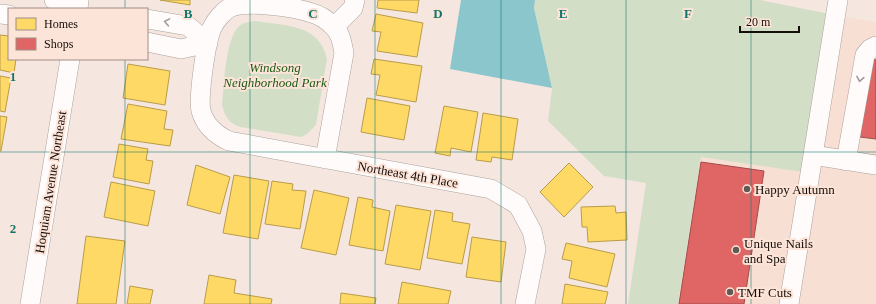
<svg xmlns="http://www.w3.org/2000/svg" width="876" height="304" viewBox="0 0 876 304" font-family="'Times New Roman',serif">
<style>
.built{fill:#f7dfd3}
.green{fill:#d3dec7}
.water{fill:#8bc6cc}
.homes{fill:#ffd966;stroke:#b99c4a}
.shops{fill:#e06666;stroke:#a34b4a}
.lines{fill:none;stroke-linecap:round;stroke-linejoin:round}
.minor-casing{stroke:#aba19b;stroke-width:20}
.minor{stroke:#fefbfa;stroke-width:19}
.oneway{stroke:#a19c9a}
.grid{fill:none;stroke:#0f766e;stroke-width:1;stroke-opacity:0.55}
.poi-dot{fill:#635954;stroke:#fde4d8;stroke-width:1.5}
.labels{text-anchor:middle;stroke-width:4;stroke-linejoin:round;paint-order:stroke}
.park-label{font-size:13px;font-style:italic;fill:#1b5914;stroke:#fde4d8}
.street-label{font-size:13px;fill:#150d09;stroke:#fde4d8}
.poi-label{font-size:13px;fill:#150d09;stroke:#fde4d8;text-anchor:start}
.grid-label{font-size:13px;text-anchor:middle;font-weight:bold;fill:#0f766e;stroke:#fde4d8;stroke-width:4;stroke-linejoin:round;paint-order:stroke}
</style>
<rect width="100%" height="100%" fill="#f5e7e0"/>
<!-- built -->
<path class="built" d="M835 15 876 22V304H678L701 157 810 173Z"/>
<!-- green -->
<path class="green" d="M535 0H760L835 15 810 173 701 157 678 304H628L646 183 604 176 548 121 552 88 534 8Z
M255 21C285 26 319 23 327 59L316 125 307 134 301 137 240 127C229 123 225 117 222 105 224 87 225 33 242 24 245 22 251 22 255 21Z"/>
<!-- water -->
<path class="water" d="M461 0H535L534 8 552 88 450 69Z"/>
<!-- homes -->
<path class="homes" d="M160 0H190V5Z
M378 0H419L417 13 377 8Z
M376 14 423 23 417 57 377 51 381 32 372 31Z
M0 35 9 36V59H16L14 73 0 70Z
M374 59 422 66 416 102 376 95 380 75 371 74Z
M128 64 170 71 165 105 123 98Z
M0 76 11 78 5 112 0 111Z
M367 98 410 106 404 140 361 132Z
M128 104 167 111 164 129 173 130 170 146 121 139Z
M444 106 478 112 471 152 451 148 450 156 435 153Z
M483 113 518 119 512 160 492 157 491 162 476 160Z
M0 116 7 117 1 151H0Z
M119 144 148 149 146 160 153 161 149 184 113 177Z
M569 163 593 187 564 217 540 192Z
M196 165 230 177 220 214 187 205Z
M234 175 269 181 258 239 223 233Z
M272 181 293 184 292 190 306 191 300 229 265 224Z
M111 182 155 191 148 226 104 217Z
M314 190 349 198 336 255 301 248Z
M358 197 373 200 372 207 390 211 383 251 349 245Z
M396 205 431 211 420 270 385 264Z
M615 206 616 213 626 212 627 240 588 242 587 227H582L581 207Z
M435 210 453 213 452 221 470 224 462 264 427 258Z
M86 236 125 241 116 304H77Z
M472 237 506 242 501 282 466 277Z
M566 243 615 254 607 287 569 278 572 261 562 259Z
M209 275 236 280 234 293 272 299 271 304H204Z
M402 282 451 291 448 304H398Z
M565 284 608 292 605 304H562Z
M130 286 153 290 150 304H127Z
M341 293 376 298 375 304H340Z"/>
<!-- shops -->
<path class="shops" d="M873 59 876 60V139L860 137Z
M701 162 764 171 744 304H679Z"/>
<g class="lines">
<defs>
<path id="minor" d="M54 0 66 9
M78 9 79 0
M0 14 9 15
M147 19 188 26 208 43
M334 27 353 8 355 0
M147 42 181 49 208 43
M813 155 876 165
M325 159 344 53C342 43 341 33 333 26 327 20 320 15 312 13 295 7 244 0 229 8 223 12 216 20 213 26 206 39 198 97 201 111 205 125 216 135 229 141L491 189 518 205 532 231 536 249 525 304
M846 161 865 55 870 49 876 46
M30 304 70 59
M789 304 838 0"/>
</defs>
<!-- minor casing -->
<use href="#minor" class="minor-casing"/>
<!-- minor -->
<use href="#minor" class="minor"/>
</g>
<!-- one-way arrows -->
<defs><path id="oneway-chevron" d="M-2-3.5L2.5 0L-2 3.5" fill="none" stroke-width="1.6" stroke-linecap="round" stroke-linejoin="round"/></defs>
<g class="oneway">
<use href="#oneway-chevron" transform="translate(167 22) rotate(-170)"/>
<use href="#oneway-chevron" transform="translate(860 79) rotate(100)"/>
</g>
<!-- grid -->
<path class="grid" d="M125 0V9M250 0V304M375 0V304M501 0V304M626 0V304M751 0V304M125 59V304M0 152H876"/>
<!-- markers -->
<g class="poi-dot">
<circle cx="747" cy="189" r="4"/>
<circle cx="736" cy="250" r="4"/>
<circle cx="730" cy="292" r="4"/>
</g>
<g class="labels">
<!-- park labels -->
<g class="park-label">
<text x="275" y="72">Windsong<tspan x="275" dy="15">Neighborhood Park</tspan></text>
</g>
<!-- street labels -->
<g class="street-label">
<text transform="translate(408 174) rotate(10)" y="5">Northeast 4th Place</text>
<text transform="translate(50 182) rotate(-81)" y="5">Hoquiam Avenue Northeast</text>
</g>
<!-- poi labels -->
<g class="poi-label">
<text x="755" y="194">Happy Autumn</text>
<text x="744" y="248">Unique Nails<tspan x="744" dy="15">and Spa</tspan></text>
<text x="738" y="297">TMF Cuts</text>
</g>
</g>
<g class="grid-label">
<text x="188" y="18">B</text>
<text x="313" y="18">C</text>
<text x="438" y="18">D</text>
<text x="563" y="18">E</text>
<text x="688" y="18">F</text>
<text x="13" y="81">1</text>
<text x="13" y="233">2</text>
</g>
<!-- legend -->
<rect x="8" y="8" width="140" height="52" fill="#fde4d8" stroke="#a08e85"/>
<rect x="16" y="18" width="20" height="12" fill="#ffd966" stroke="#a08e85"/>
<text x="44" y="28" font-size="12" fill="#150d09">Homes</text>
<rect x="16" y="38" width="20" height="12" fill="#e06666" stroke="#a08e85"/>
<text x="44" y="48" font-size="12" fill="#150d09">Shops</text>
<!-- scale -->
<path d="M740 26v6h59v-6" fill="none" stroke="#150d09" stroke-width="2"/>
<text x="746" y="26" font-size="12" fill="#150d09" stroke="#fde4d8" stroke-width="3" paint-order="stroke">20 m</text>
</svg>
